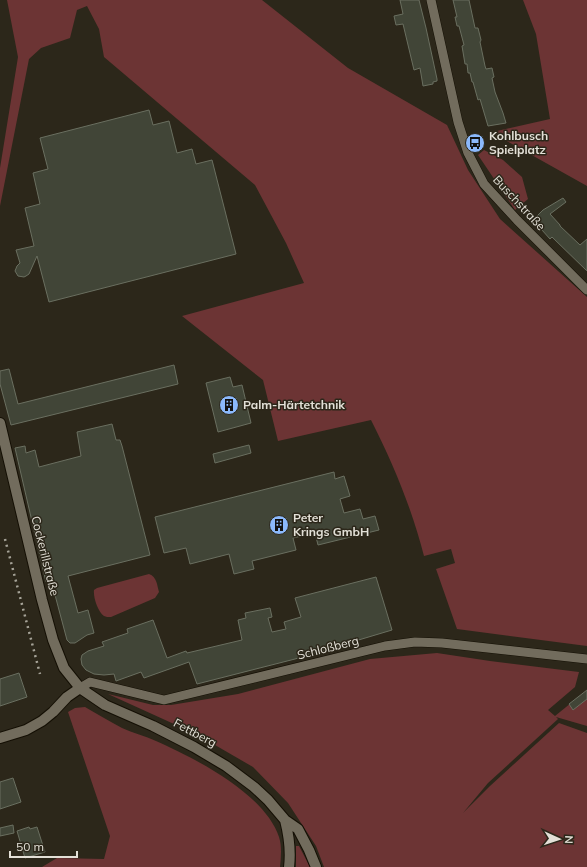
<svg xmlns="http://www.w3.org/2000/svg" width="587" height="867" viewBox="0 0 587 867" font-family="Mulish,sans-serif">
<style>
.green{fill:#6c3434}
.building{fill:#414537;stroke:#6a6f60}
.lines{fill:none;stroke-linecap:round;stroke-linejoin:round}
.street-casing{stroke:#140f04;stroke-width:10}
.secondary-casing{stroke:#140f04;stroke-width:12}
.street{stroke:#726c5d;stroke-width:9}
.secondary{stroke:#726c5d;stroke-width:10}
.rail{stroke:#a6a398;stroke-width:2.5;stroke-dasharray:2 4;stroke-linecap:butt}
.labels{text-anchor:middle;stroke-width:3;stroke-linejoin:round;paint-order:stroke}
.poi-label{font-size:12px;font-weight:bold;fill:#e3e0d7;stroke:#2c271a;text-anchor:start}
.street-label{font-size:12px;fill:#e3e0d7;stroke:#2c271a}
</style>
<rect width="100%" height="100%" fill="#2c271a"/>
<!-- green -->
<path class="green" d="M7 0H262L348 68 447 125 468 170 500 219 587 297V646L457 629 436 569 455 563 451 549 424 556C412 509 393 463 371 420L278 441 263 380 182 316 304 283 286 243 255 185 104 57 99 29 87 6 77 10 70 38 41 48 29 59 0 206V168L18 57Z
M523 0H587V186L496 135 497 131 550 119 536 34Z
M484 150 503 160 522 177 528 199 515 210 478 155Z
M149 574C157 577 157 585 159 592L155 598 111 617C108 617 106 617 104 616 98 612 93 597 94 590L97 588Z
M437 653 490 661 579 672 575 687 548 710 555 716 587 690V726L556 717 558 719 488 783 463 813 490 786 559 723 587 733V867H324L316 846 288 803 253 767 196 734 108 694 153 705H171L238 694 370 659Z
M85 707C97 714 109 721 122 728 133 733 145 736 156 741 196 759 264 793 279 837 282 846 281 857 280 867H42L57 858 104 859 110 836 68 712 75 708Z
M296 846H299L310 867H296Z"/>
<!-- building -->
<path class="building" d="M400 0H419L426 28 437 79V81L433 82V84L423 86 420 68 414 70 403 24 396 25 394 16 403 14Z
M453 0H469L475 28H478L481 40 480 42 485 66 486 69 492 68 494 77 492 78 495 92 503 113 506 123 488 126 480 99 478 100 473 82H472L470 73H468L467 64H465L462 46 464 45 459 26H457L455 17H457Z
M149 110 153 125 169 121 177 153 192 149 196 164 212 160 236 254 49 302 37 256 29 274 26 276 24 277 18 276 15 271 17 266 20 263 16 250 34 246 25 208 40 204 33 173 48 169 40 138Z
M563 198 566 202 550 214 560 225V226L580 245 587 239V271L552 237 550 239 533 220 543 210Z
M174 365 178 384 11 425 0 384V371L9 369 18 404Z
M230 377 233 387 242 385 251 423 218 432 206 383Z
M112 424 116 440H120L122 446 150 555 68 576 78 613 88 610 94 633 87 635 75 643H70L67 640 51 580 46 582 15 448 25 446 26 453 35 450 39 467 81 456 77 432Z
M249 445 251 453 215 463 213 454Z
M334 472 335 479 344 476 350 496 340 499 344 513 360 509 363 519 375 516 379 530 318 545 315 533 293 538 296 550 252 561 254 569 234 574 229 554 190 564 186 548 164 553 155 517Z
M376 577 392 630 295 659 197 684 189 662 144 678 141 672 116 681 114 674 104 675 94 674 86 670 82 665 81 659 82 655 88 651 104 646 102 642 128 633 127 629 153 620 167 658 186 651 187 653 242 640 238 620 246 618 245 613 270 608 272 617 268 618 272 632 286 629 284 622 301 617 295 598Z
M19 673 27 697 0 706V679Z
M587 690V699L573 710 569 704Z
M13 778 21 802 0 809V782Z
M13 825 14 833 0 836V828Z
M29 827 30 829 37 827 45 852 25 858 17 831Z"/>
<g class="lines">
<defs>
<path id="street" d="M431 0 458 122 468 153 484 184 517 220 587 290
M80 688 90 682 164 700 385 646 415 642 442 643 587 659"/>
<path id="secondary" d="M0 423 42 600 53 640 64 668 80 688 105 705 153 726 194 747 226 766 254 787 268 800 285 820 298 829 309 850 316 867
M0 738 26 730 42 721 53 712 67 697 80 688
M285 820C289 836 291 851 289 867"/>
</defs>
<!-- street casing -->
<use href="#street" class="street-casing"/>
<!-- secondary casing -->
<use href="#secondary" class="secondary-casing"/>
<!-- street -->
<use href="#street" class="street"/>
<!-- secondary -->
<use href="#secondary" class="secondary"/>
<!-- rail -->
<path class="rail" d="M5 539 40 674"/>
</g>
<!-- icons -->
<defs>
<symbol id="bus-disc" viewBox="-11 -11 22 22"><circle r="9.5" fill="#8bb9fc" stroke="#2c271a"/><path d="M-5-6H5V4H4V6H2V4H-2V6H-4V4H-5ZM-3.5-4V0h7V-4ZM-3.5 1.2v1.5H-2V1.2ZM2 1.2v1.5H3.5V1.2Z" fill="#111"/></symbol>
<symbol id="building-disc" viewBox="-11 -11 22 22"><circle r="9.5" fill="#8bb9fc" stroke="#2c271a"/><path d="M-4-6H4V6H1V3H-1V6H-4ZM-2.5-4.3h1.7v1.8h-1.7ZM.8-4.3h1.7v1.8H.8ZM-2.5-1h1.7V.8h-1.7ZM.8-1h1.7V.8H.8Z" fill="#111"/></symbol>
</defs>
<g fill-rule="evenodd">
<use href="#bus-disc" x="464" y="132" width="22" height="22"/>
<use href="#building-disc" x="218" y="394" width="22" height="22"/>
<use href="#building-disc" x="268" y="514" width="22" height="22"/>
</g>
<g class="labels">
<!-- poi labels -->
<g class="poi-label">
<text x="489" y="140">Kohlbusch<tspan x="489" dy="14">Spielplatz</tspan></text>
<text x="243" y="409">Palm-Härtetchnik</text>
<text x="293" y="522">Peter<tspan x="293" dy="14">Krings GmbH</tspan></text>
</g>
<!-- street labels -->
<g class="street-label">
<text transform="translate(519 203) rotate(47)" y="4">Buschstraße</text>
<text transform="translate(45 556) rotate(76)" y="4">Cockerillstraße</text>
<text transform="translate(328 648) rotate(-14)" y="4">Schloßberg</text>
<text transform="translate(195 733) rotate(28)" y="4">Fettberg</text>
</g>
</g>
<!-- north arrow -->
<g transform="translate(559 839) rotate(93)" stroke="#2c271a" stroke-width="3" paint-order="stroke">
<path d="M0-3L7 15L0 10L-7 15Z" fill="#e3e0d7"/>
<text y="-6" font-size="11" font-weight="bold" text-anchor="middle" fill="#e3e0d7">N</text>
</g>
<!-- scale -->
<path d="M10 851v6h67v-6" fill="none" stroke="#e3e0d7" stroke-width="2"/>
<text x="16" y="851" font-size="12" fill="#e3e0d7" stroke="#2c271a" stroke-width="3" paint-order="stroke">50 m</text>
</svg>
